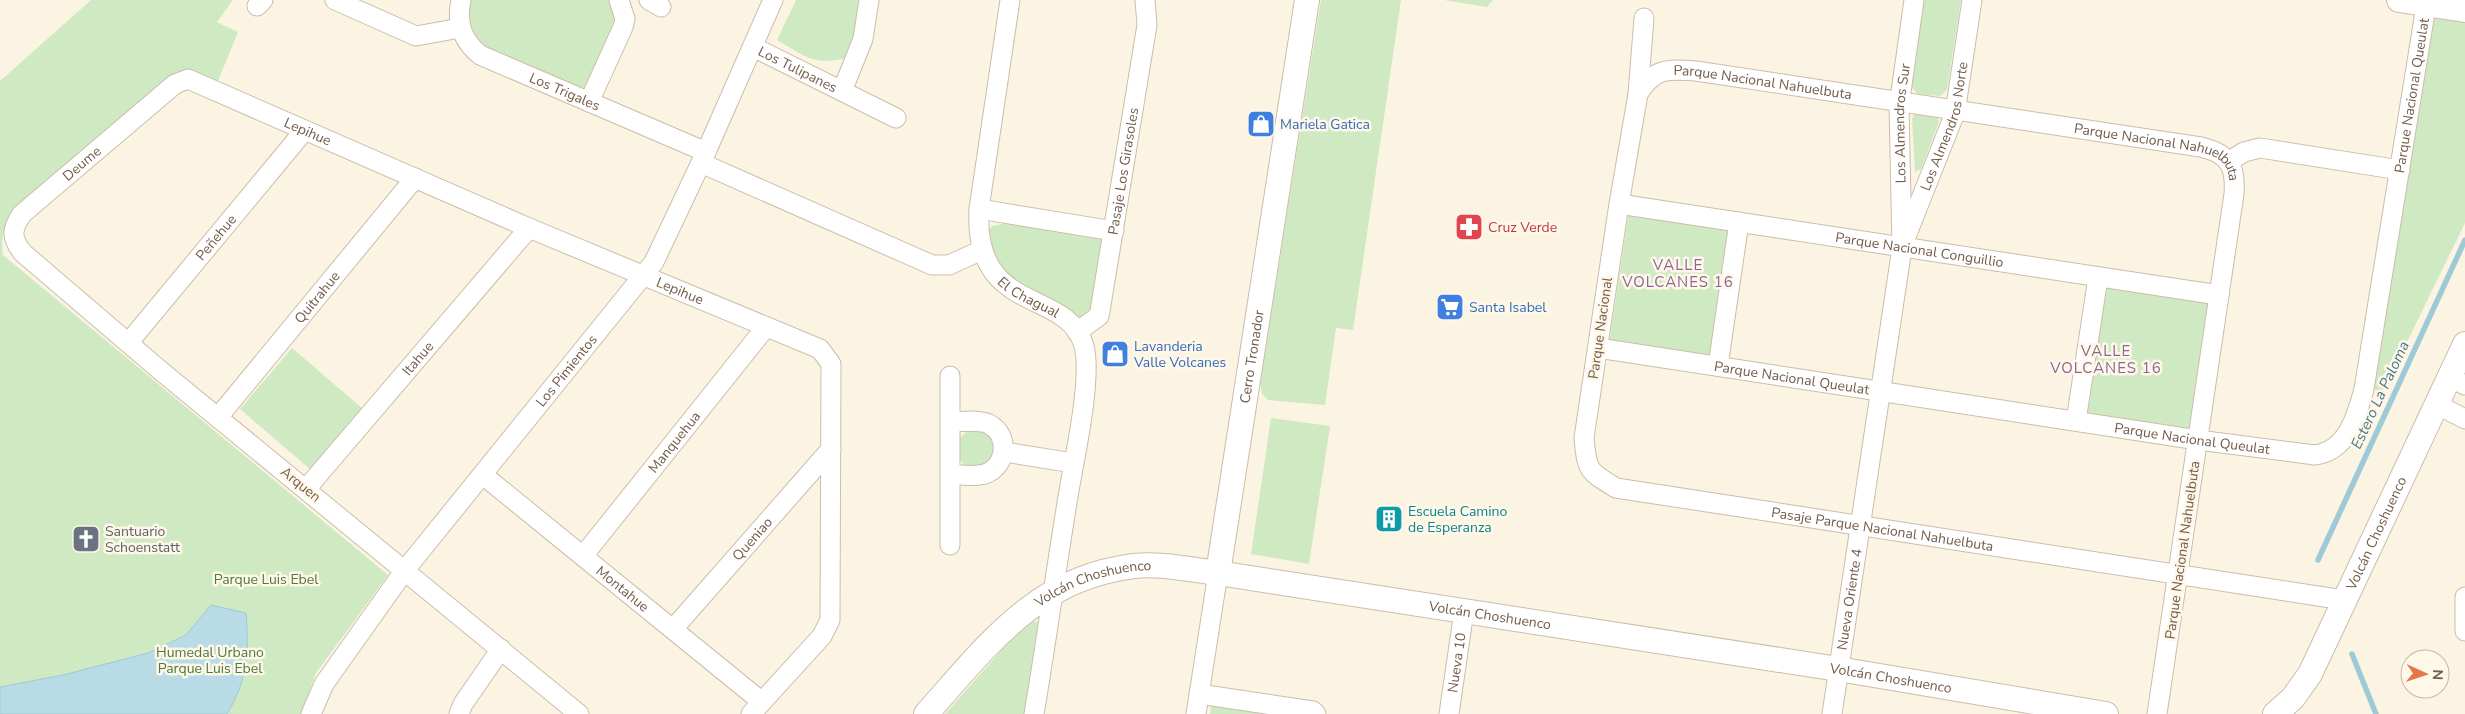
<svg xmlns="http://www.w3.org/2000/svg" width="2465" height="714" viewBox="0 0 2465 714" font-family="'Nunito Sans',sans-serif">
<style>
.green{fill:#cfe9c2}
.water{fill:#b8dbe5;stroke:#9ecad7}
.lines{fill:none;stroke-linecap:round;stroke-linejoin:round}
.stream{stroke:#9ecad7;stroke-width:5.5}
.minor-casing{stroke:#cdbcaa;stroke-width:21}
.tertiary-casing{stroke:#cdbcaa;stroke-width:26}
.minor{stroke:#fff;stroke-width:19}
.tertiary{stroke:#fff;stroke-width:24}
.labels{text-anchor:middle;stroke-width:5;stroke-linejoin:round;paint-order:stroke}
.street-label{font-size:14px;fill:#735b49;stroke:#fff8e9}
.shop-label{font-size:14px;fill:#366cbe;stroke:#fff8e9;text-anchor:start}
.health-label{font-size:14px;fill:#be3a42;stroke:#fff8e9;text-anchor:start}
.culture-label{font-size:14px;fill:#0d838f;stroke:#fff8e9;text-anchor:start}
.worship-label{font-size:14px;fill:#5b616d;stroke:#fff8e9;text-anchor:start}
.park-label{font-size:14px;fill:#4e7942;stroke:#fff8e9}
.neighbourhood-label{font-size:15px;letter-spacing:1px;fill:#8a6597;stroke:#fff8e9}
.water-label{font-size:15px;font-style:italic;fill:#437787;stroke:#fff8e9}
</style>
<rect width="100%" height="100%" fill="#fcf4e3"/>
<!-- green -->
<path class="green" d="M91 0H233L217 22 238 32 218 81 190 74 172 76 16 207C5 218 0 239 3 255L388 575 316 673 301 714H0V81Z
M471 0H612L619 15 588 87 582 88 491 51C474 37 465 22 471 0Z
M796 0H864L858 42 846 58C813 66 805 56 777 40Z
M1321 0H1401L1353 330 1336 328 1325 405 1268 400 1262 394 1260 383Z
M1444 0H1493L1487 7Z
M1924 0H1961L1947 90 1940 96 1918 94 1911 87Z
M2442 15 2465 19V223L2388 381 2382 391 2373 389 2430 22Z
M1915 113 1937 117 1939 122 1921 169 1915 172 1912 119Z
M1629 211 1733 227 1713 359 1609 344Z
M1011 222 1104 239 1095 313 1081 320C1047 293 989 283 989 229L993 226Z
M2102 284 2210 301 2190 432 2085 414Z
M292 348 363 409 311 470 240 409Z
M1271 418 1330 426 1309 564 1251 554Z
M980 428 998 442 987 468 965 466 958 456 959 439 968 430Z
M1032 621 1038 622 1039 625 1024 714H945L1021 628Z
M1215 703 1304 714H1210L1211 707Z"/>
<!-- water -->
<path class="water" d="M211 605 246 613C249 652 248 679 227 714H0V687L63 675 148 653 186 635Z"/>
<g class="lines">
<!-- stream -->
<path class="stream" d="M2318 560 2465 240
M2352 654 2376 714"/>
<defs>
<g id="minor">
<path d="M335 0 416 36 460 28"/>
<path id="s1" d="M461 0C456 23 462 40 480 55L706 152"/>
<path d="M649 0 661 7"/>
<path id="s2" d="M1010 0 979 209C973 317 1068 287 1084 346 1092 377 1076 451 1070 485 1057 561 1047 638 1034 714"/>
<path d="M257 6 263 0"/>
<path id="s3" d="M1644 18 1638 94 1619 204 1584 438C1587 471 1588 471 1616 488L2344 600"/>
<path id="s4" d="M753 47 896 118"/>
<path d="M842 91 863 39 869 0"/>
<path id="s5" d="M1638 94C1654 68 1667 69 1696 71L2201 147C2229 154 2236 165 2234 194L2157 714"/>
<path d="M589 102 623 27 625 19 619 0"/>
<path d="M2228 162 2244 152 2260 148 2400 170"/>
<path d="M701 163 932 265H949L982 250"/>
<path id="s6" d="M1619 204 2219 295"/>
<path d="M979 209 1114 231"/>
<path id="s7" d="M1905 239 1955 113 1972 0"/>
<path id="s8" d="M1077 332 1099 316 1100 311 1147 25 1145 0"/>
<path id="s9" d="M129 342 304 131"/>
<path id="s10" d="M1598 348 2198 440 2315 455C2347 451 2357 416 2364 389L2427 0"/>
<path d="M1718 366 1739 222"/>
<path d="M2449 377 2465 385"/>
<path d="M2436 404 2465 419"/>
<path id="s11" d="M219 416 415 178"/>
<path d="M2076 421 2098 278"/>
<path d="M1004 452 1073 463"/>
<path d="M950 474C961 475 974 477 985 474 1007 466 1010 435 989 424 978 419 962 422 950 422"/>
<path id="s12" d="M483 475 762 702"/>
<path id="s13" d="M306 489 529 228"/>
<path d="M950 545V376"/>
<path id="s14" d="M583 556 766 327"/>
<path d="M2465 597V631"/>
<path id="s15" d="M673 629 831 449"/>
<path d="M1199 694 1313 711 1316 714"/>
<path id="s16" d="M311 714 324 684 405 570 654 262 706 152 773 0"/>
<path d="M459 714 463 704 501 649"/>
<path id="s17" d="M579 714 161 371 23 253C11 238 11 230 22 214L175 84 188 79 529 228 820 349 831 364 830 620 822 636 751 714"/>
<path d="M1196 714 1218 573"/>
<path id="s18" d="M1449 714 1464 611"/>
<path id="s19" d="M1832 714 1902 248 1899 106 1914 0"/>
</g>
<g id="tertiary">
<path d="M2399 0 2465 10"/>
<path id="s20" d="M1218 573 1307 0"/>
<path id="s21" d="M926 714C988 645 1035 578 1134 566 1161 563 1191 570 1218 573L1838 669 2106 714"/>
<path id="s22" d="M2275 714 2293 698 2310 674 2465 344"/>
</g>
</defs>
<!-- minor casing -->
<use href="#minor" class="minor-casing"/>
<!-- tertiary casing -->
<use href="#tertiary" class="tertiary-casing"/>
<!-- minor -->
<use href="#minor" class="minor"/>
<!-- tertiary -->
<use href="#tertiary" class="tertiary"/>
</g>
<!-- icons -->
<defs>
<symbol id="shop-square" viewBox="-11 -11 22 22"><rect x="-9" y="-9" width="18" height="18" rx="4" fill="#3f7fe0" stroke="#fff8e9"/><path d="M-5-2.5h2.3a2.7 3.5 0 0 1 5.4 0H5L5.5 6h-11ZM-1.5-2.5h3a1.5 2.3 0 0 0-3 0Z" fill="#fff"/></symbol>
<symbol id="pharmacy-square" viewBox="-11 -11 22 22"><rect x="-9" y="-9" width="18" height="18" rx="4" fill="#e0444e" stroke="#fff8e9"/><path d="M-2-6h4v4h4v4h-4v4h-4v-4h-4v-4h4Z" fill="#fff"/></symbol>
<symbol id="supermarket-square" viewBox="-11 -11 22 22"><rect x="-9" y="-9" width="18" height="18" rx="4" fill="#3f7fe0" stroke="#fff8e9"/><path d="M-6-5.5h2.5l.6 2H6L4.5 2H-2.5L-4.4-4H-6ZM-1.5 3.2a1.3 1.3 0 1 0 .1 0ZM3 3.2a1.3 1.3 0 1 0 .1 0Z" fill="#fff"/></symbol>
<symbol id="building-square" viewBox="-11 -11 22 22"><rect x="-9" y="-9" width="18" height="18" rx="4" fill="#0f9aa8" stroke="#fff8e9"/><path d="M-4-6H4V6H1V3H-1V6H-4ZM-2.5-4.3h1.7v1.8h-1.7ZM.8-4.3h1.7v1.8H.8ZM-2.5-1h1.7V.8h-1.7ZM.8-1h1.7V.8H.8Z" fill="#fff"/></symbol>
<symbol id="church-square" viewBox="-11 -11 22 22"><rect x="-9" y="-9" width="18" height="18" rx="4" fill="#6b7280" stroke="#fff8e9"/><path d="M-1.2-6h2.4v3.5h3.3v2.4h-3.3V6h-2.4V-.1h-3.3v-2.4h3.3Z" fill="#fff"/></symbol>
</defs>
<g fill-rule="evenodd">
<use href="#shop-square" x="1245" y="108" width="32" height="32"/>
<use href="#pharmacy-square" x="1453" y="211" width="32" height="32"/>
<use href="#supermarket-square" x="1434" y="291" width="32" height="32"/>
<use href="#shop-square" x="1099" y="338" width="32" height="32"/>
<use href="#building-square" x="1373" y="503" width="32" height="32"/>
<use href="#church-square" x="70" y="523" width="32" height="32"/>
</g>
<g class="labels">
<!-- street labels -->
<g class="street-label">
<text dy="5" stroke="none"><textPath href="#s4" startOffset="50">Los Tulipanes</textPath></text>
<text dy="5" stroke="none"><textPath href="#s5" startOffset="135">Parque Nacional Nahuelbuta</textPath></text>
<text dy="5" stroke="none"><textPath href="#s1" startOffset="154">Los Trigales</textPath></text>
<text dy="5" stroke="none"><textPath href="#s10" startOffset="1110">Parque Nacional Queulat</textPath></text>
<text dy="5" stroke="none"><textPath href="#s19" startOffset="596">Los Almendros Sur</textPath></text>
<text dy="5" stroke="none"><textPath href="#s7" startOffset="120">Los Almendros Norte</textPath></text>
<text dy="5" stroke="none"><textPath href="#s17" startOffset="1111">Lepihue</textPath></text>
<text dy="5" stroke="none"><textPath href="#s5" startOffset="540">Parque Nacional Nahuelbuta</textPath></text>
<text dy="5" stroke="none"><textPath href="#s17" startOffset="844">Deume</textPath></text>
<text dy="5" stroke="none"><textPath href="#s8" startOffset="174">Pasaje Los Girasoles</textPath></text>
<text dy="5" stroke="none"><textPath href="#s9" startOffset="136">Peñehue</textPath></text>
<text dy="5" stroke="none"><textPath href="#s6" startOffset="304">Parque Nacional Conguillio</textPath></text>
<text dy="5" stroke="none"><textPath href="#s17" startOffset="1516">Lepihue</textPath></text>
<text dy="5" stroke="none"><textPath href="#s11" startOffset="154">Quitrahue</textPath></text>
<text dy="5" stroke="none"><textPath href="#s2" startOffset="321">El Chagual</textPath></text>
<text transform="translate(1600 328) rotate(-82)" y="5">Parque Nacional</text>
<text dy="5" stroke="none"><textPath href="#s20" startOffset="219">Cerro Tronador</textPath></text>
<text dy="5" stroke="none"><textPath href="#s13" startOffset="172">Itahue</textPath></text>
<text dy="5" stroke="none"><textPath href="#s16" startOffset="429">Los Pimientos</textPath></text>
<text dy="5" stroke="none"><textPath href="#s10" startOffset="196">Parque Nacional Queulat</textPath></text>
<text dy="5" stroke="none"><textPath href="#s10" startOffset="601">Parque Nacional Queulat</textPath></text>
<text dy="5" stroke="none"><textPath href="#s14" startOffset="146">Manquehua</textPath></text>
<text transform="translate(301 484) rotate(39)" y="5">Arquen</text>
<text dy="5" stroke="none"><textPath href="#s3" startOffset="758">Pasaje Parque Nacional Nahuelbuta</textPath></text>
<text dy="5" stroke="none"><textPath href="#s22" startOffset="209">Volcán Choshuenco</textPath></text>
<text dy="5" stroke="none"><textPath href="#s15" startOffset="120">Queniao</textPath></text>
<text transform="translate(2182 550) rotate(-82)" y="5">Parque Nacional Nahuelbuta</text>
<text dy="5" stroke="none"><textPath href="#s21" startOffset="218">Volcán Choshuenco</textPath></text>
<text dy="5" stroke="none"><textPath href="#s12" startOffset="180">Montahue</textPath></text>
<text dy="5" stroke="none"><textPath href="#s19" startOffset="116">Nueva Oriente 4</textPath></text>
<text dy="5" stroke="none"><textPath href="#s21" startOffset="622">Volcán Choshuenco</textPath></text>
<text dy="5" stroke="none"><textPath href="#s18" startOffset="52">Nueva 10</textPath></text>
<text dy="5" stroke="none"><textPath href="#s21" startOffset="1028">Volcán Choshuenco</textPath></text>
</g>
<!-- shop labels -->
<g class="shop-label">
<text x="1280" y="129">Mariela Gatica</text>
<text x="1469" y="312">Santa Isabel</text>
<text x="1134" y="351">Lavanderia<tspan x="1134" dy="16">Valle Volcanes</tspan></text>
</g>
<!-- health labels -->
<g class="health-label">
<text x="1488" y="232">Cruz Verde</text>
</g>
<!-- culture labels -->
<g class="culture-label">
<text x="1408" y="516">Escuela Camino<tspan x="1408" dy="16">de Esperanza</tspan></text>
</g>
<!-- worship labels -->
<g class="worship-label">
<text x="105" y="536">Santuario<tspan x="105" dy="16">Schoenstatt</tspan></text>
</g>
<!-- park labels -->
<g class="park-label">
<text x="266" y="584">Parque Luis Ebel</text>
<text x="210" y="657">Humedal Urbano<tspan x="210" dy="16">Parque Luis Ebel</tspan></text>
</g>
<!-- neighbourhood labels -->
<g class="neighbourhood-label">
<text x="1678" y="270">VALLE<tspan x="1678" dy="17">VOLCANES 16</tspan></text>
<text x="2106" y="356">VALLE<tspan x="2106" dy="17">VOLCANES 16</tspan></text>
</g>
<!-- water labels -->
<g class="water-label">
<text transform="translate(2380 395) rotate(-65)" y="5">Estero La Paloma</text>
</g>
</g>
<!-- north arrow -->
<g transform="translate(2425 674) rotate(93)"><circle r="24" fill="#fff8e9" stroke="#c7b9a9"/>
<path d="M0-4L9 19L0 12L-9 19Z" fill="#e57749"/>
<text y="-8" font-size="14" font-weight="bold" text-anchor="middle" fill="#735b49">N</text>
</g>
</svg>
